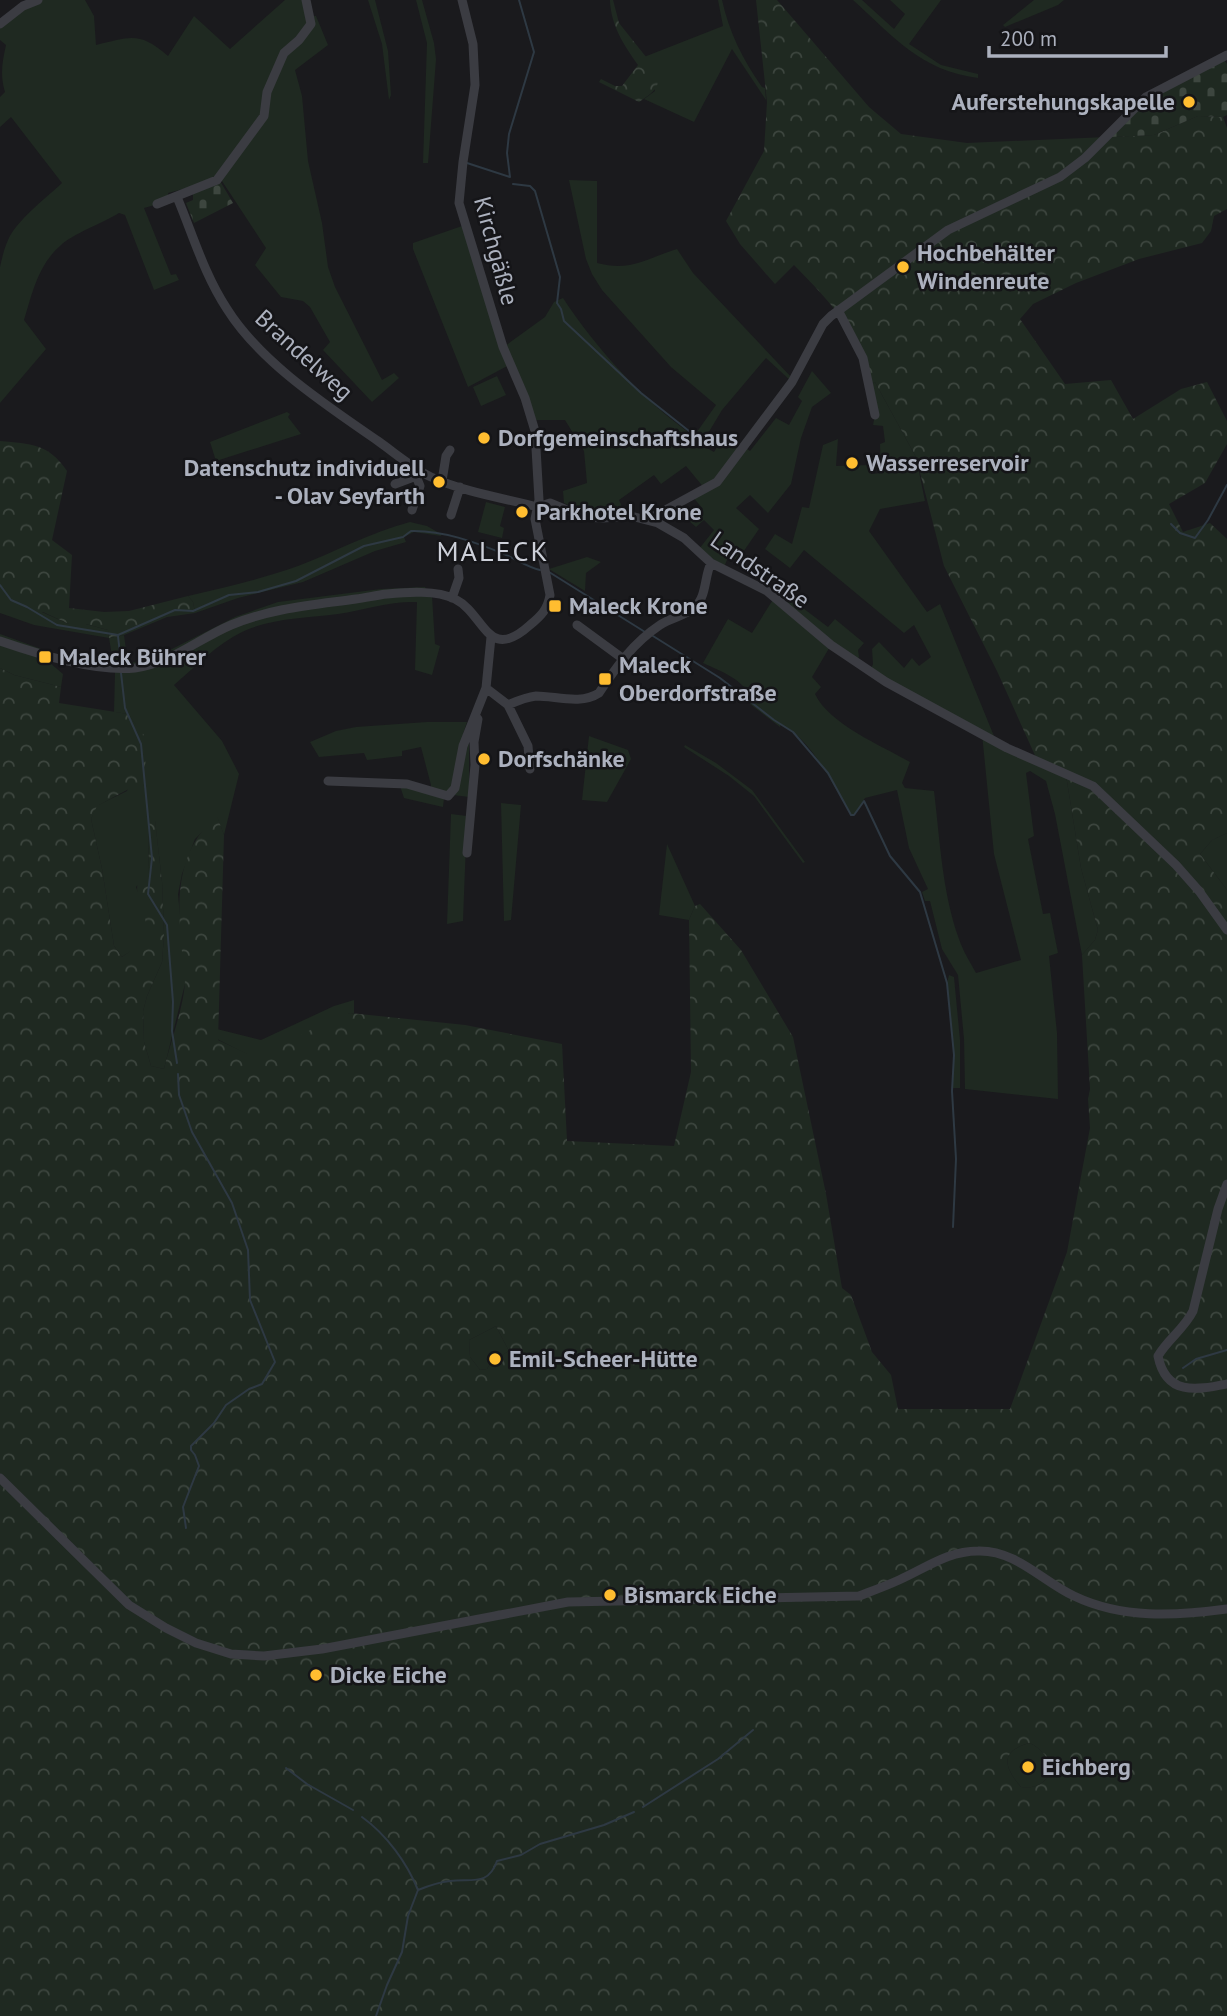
<svg xmlns="http://www.w3.org/2000/svg" width="1227" height="2016" viewBox="0 0 1227 2016" font-family="'PT Sans',sans-serif">
<style>
.green{fill:#1f2921}
.forest{fill:url(#forest-crowns);fill-rule:evenodd}
.cemetery{fill:url(#cemetery-stones)}
.lines{fill:none;stroke-linecap:round;stroke-linejoin:round}
.stream{stroke:#2e3943;stroke-width:2}
.minor{stroke:#3b3c42;stroke-width:9}
.poi-dot{fill:#ffbd30;stroke:#151518;stroke-width:2.5}
.labels{text-anchor:middle;stroke-width:5;stroke-linejoin:round;paint-order:stroke}
.poi-label{font-size:24px;font-weight:bold;fill:#acb1be;stroke:#151518;text-anchor:start}
.street-label{font-size:24px;fill:#acb1be;stroke:#151518}
.quarter-label{font-size:28px;letter-spacing:2px;fill:#cdd0d9;stroke:#151518}
</style>
<defs>
<pattern id="forest-crowns" width="20" height="18" patternUnits="userSpaceOnUse" patternTransform="scale(1.75)"><rect width="20" height="18" fill="#1f2921"/><path d="M2 6a3 3 0 1 1 6 0M12 15a3 3 0 1 1 6 0" fill="none" stroke="#3d463f"/></pattern>
<pattern id="cemetery-stones" width="16" height="16" patternUnits="userSpaceOnUse" patternTransform="scale(1.75)"><rect width="16" height="16" fill="#1f2921"/><path d="M2 7V4a2 2 0 0 1 4 0v3zM10 15v-3a2 2 0 0 1 4 0v3z" fill="#3d463f"/></pattern>
</defs>
<rect width="100%" height="100%" fill="#1a1a1d"/>
<!-- green -->
<path class="green" d="M35 0H85L94 16 96 45C131 37 139 31 168 56L194 16 230 49 285 0H307L311 16H316L328 45 295 70 302 96 308 161 322 223 328 267 335 287 382 380 394 373 399 378 372 402 323 350 330 342 310 307 303 301 281 297 255 265 266 248 218 175 191 187 168 193 169 201 144 208 171 275 176 274 179 280 154 290 125 215 119 213C103 223 72 234 60 246 38 265 32 294 24 320L46 349 0 403V267C2 258 4 249 8 240 16 221 46 198 62 183L11 117 0 127V97L5 92C0 75 2 63 6 45L0 40V22Z
M368 0H375L388 51 391 95 389 100 382 44Z
M416 0H422L434 43 436 59 428 163H423L427 43Z
M718 0H722C729 32 743 60 762 87L765 88 766 100 732 49 694 122 644 99 655 91 644 57 723 26Z
M853 0H862L894 29 905 14 890 0H941L909 44 941 65 978 74V78C921 71 893 36 853 0Z
M1034 0H1064L1058 5 1005 27 1003 25Z
M569 180 597 181V263C631 272 645 259 677 249L693 273 793 379 792 382 766 358 722 410 701 445 714 452 726 433 750 451 776 418 789 425 802 401 798 397 812 371 831 393 812 407 801 438 791 484 768 513 750 495 736 508 759 529 737 561 729 555 724 567 699 549 714 530 704 520 696 527 689 521 703 509 691 495 705 489 686 466 661 484 654 475 619 500 624 511 587 513 564 503 563 491 587 483 584 451 565 420H534L511 364 468 387 413 249V243L465 225 505 346 545 317 554 302 563 298C596 348 644 402 694 436L716 405 671 367 602 290 592 274 586 259Z
M497 376 506 395 481 406 473 387Z
M875 382 916 457 925 501 880 509 869 531 927 612 940 604 996 741 1066 775 1081 868 1098 930 1095 940 1082 955 1055 814 1046 781 1030 771 1026 773 1034 836 1028 839 1043 914 1050 913 1058 953 1049 956 1057 1033 1058 1099 965 1089 964 1039 958 975 942 949 930 901H925L922 892 928 889 909 848 897 790 865 798 854 815H851C831 783 815 743 781 724L780 727 750 704C752 682 720 671 703 663L728 619 752 633 779 590 828 627 835 619 864 643 858 650 859 657 856 662 831 645 812 677 821 687 815 694C829 724 882 746 910 762L902 783 905 788 934 791C940 840 942 892 959 939 963 951 970 962 976 973L1021 960 994 854 982 734 870 672 873 664 872 649 879 642 904 668 912 658 919 666 931 657 914 625 904 633 804 550 790 568 765 549 775 534 792 544 802 507 809 508 823 445 838 439 836 466 871 465V474L881 473 880 444 885 442 883 426 873 425 875 415 868 383Z
M287 412 290 414 288 417 301 434 216 461 210 442Z
M486 502 505 507 500 526 504 528 502 538 478 532Z
M410 522 427 526 441 534V536L414 532 404 537 406 542 375 551 303 582 238 598 198 612 195 613 193 602 188 596C225 587 262 579 298 566 335 552 371 532 410 522Z
M587 557 601 562 586 573 585 591 549 569Z
M0 585 11 600 36 612H42L69 624H86L108 630 109 638 124 635 128 664 168 651 235 617 278 602 381 589 425 587 429 596H432L435 644 440 646 432 675 415 670 417 602C390 601 365 610 338 614 307 618 271 618 242 632 217 644 196 666 174 685L222 741 239 774 224 835 217 817 195 839 182 874 178 894 186 980 164 1069 151 1066 144 1042 143 1011 147 996 162 962 164 934 162 882 155 821 148 824 149 872 136 887C141 901 151 923 144 938 141 946 129 952 122 957L114 946 102 869 91 819 96 806 127 791 143 735 128 714 114 712 115 673 109 638 34 625 0 613Z
M0 634 44 650 43 657 63 674 61 687 14 675 0 668Z
M427 722H467L463 734 469 737V797L453 795 444 798 443 807 404 798 400 786 431 794V785L421 747 402 751V756L367 760 364 753 319 757 310 742 336 731 356 727Z
M589 736 628 750 631 759 607 802 582 800Z
M685 745 716 763 752 790 805 862 803 863 754 796 729 776 684 747Z
M501 803 521 805 511 920 504 921Z
M451 814 467 816 463 921 447 924Z
M1227 833V890L1200 854 1212 840Z
M667 844 695 906 689 920 659 915Z
M949 975 954 977 960 1040V1088H952L954 1055 947 983Z
M354 1000V1013H350L258 1060 217 1039V1029L261 1040 334 1006Z
M496 1326 509 1351 492 1361 487 1369 480 1370 470 1357 469 1340Z
M1030 1743C1059 1757 1055 1791 1021 1787 1003 1767 1000 1750 1030 1743Z"/>
<!-- forest -->
<path class="forest" d="M610 0H613L619 23 658 72C661 88 652 93 639 102L599 82 601 79 615 86H622L638 65C624 45 611 26 610 0Z
M756 0H777L869 107 901 134 967 143 1154 135 1198 116 1223 117 1227 128V209L1214 216 1211 231 1202 243 1139 259 1076 283 1033 304 1020 319 1065 384 1111 380 1133 419 1181 389 1207 382 1227 421V444L1205 483 1169 504 1183 532 1210 523 1227 539V833L1212 840 1200 854 1227 890V2016H0V668L14 675 61 687 59 703 128 714 144 735 146 773 138 784 97 806 91 819 102 869 114 946 122 957C171 925 128 910 139 878L149 872 148 824 155 820 162 882 164 934 162 962 147 996 143 1011 144 1042 151 1066 164 1069C170 1043 185 1004 185 979 185 970 182 960 182 952 177 902 175 851 217 816L224 835 218 1040 258 1059 332 1018 350 1013 465 1025 562 1044 567 1141 674 1146 691 1072 689 920 695 906 700 904 741 950 793 1037 826 1194 842 1288 851 1295 872 1352 891 1375 898 1409H1010L1067 1252 1090 1128 1088 1099 1090 1089 1082 955 1095 940 1098 930 1081 868 1066 775 1038 762 997 671 944 566 916 457 875 382 868 383C857 328 831 303 794 265L775 284 740 244 726 221 764 151 767 102ZM496 1326 509 1351 492 1361 487 1369 480 1370 470 1357 469 1340ZM1030 1743C1059 1757 1055 1791 1021 1787 1003 1767 1000 1750 1030 1743Z
M0 441C31 444 48 443 67 471L52 540 72 555 69 608 104 612 129 611 188 596 193 602 195 613 167 617 124 635 109 638 108 630 86 624H69L43 612 36 613 11 600 0 585Z"/>
<!-- cemetery -->
<path class="cemetery" d="M1224 60 1227 64V115L1223 117 1198 116 1154 135 1110 137 1151 99Z
M220 181 233 203 194 223 186 203 193 200V194Z"/>
<g class="lines">
<!-- stream -->
<path class="stream" d="M467 163 510 177 507 153 509 134 534 52 519 0
M513 184 530 186 535 191 560 277 557 303 561 309 564 321 641 393 694 435
M1171 524 1180 533 1195 538 1208 520 1227 485
M549 572 645 632
M0 585 11 600 27 607 57 625 118 635 175 610 193 611 229 595 258 592 296 581 364 546 403 537 411 531C442 530 475 542 504 554 516 559 527 567 540 570
M118 636 121 663
M653 636 720 678 774 720 793 732 828 773 851 815H854L864 801 890 856 920 892 947 983 954 1055 952 1091 956 1159 953 1227
M121 673 125 708 141 744 152 858 148 894 167 925 173 1002 172 1031 177 1063
M178 1074 179 1095 192 1132 232 1203 248 1250 250 1300 275 1362 262 1384 249 1389 226 1405 214 1423 191 1446V1450L195 1455 199 1466 183 1507 186 1528
M1183 1368 1196 1359 1227 1350
M286 1768 307 1784 353 1810
M643 1807 718 1759 753 1730
M362 1817C387 1835 407 1863 418 1890
M376 2016 387 1985 402 1952 408 1916 418 1890C428 1886 440 1882 450 1881 471 1878 488 1887 497 1861L521 1855 540 1844 604 1825 634 1812"/>
<!-- minor -->
<path class="minor" d="M0 24 23 6 38 0
M177 197C193 235 204 274 227 309 261 363 326 405 378 441 395 453 412 468 431 477 464 492 503 498 538 507
M157 204 217 180 264 116 267 92 284 53 299 40 311 24 306 0
M838 310 863 358 875 415
M442 481 446 456 450 450
M395 484 419 475
M538 507 550 503 584 517 603 518 631 516 658 523 684 538 711 563 767 591 831 645 886 682 1007 748 1093 786 1176 865 1199 891 1227 930
M412 510 420 486 416 476
M451 515 460 487
M649 519 717 482 792 382 823 324 831 316 948 230 1060 177 1085 158 1146 97 1227 55
M452 598 459 578 458 569
M577 625 622 658
M491 637 486 688 508 705C517 701 526 697 536 696 556 696 581 705 599 693 617 666 633 643 660 625 670 618 685 616 694 608 707 597 704 577 711 563
M0 641C38 654 95 672 135 668 172 663 198 639 231 625 272 608 313 605 356 599 366 598 376 595 387 594 408 592 436 590 455 599 485 614 487 664 530 625 541 616 548 609 550 595L535 519 539 500 535 431 525 398 503 347 459 203 463 162 475 85 473 44 462 0
M508 705 528 746 530 769
M328 781 407 784 448 796 455 788 463 746 486 688
M467 853 475 765 474 742 478 719
M1227 1184 1218 1209 1193 1311C1184 1329 1168 1339 1158 1356 1166 1396 1196 1390 1227 1384
M0 1478 129 1605 166 1628 196 1643 231 1654 264 1656 322 1649 568 1602 859 1596C872 1591 886 1586 899 1580 926 1568 948 1551 978 1551 1016 1550 1042 1581 1074 1596 1122 1619 1175 1616 1227 1609"/>
</g>
<!-- markers -->
<g class="poi-dot">
<circle cx="1189" cy="102" r="7"/>
<circle cx="903" cy="267" r="7"/>
<circle cx="484" cy="438" r="7"/>
<circle cx="852" cy="463" r="7"/>
<circle cx="439" cy="482" r="7"/>
<circle cx="522" cy="512" r="7"/>
<rect x="548" y="599" width="14" height="14" rx="3.5"/>
<rect x="38" y="650" width="14" height="14" rx="3.5"/>
<rect x="598" y="672" width="14" height="14" rx="3.5"/>
<circle cx="484" cy="759" r="7"/>
<circle cx="495" cy="1359" r="7"/>
<circle cx="610" cy="1595" r="7"/>
<circle cx="316" cy="1675" r="7"/>
<circle cx="1028" cy="1767" r="7"/>
</g>
<g class="labels">
<!-- poi labels -->
<g class="poi-label">
<text x="1175" y="110" text-anchor="end">Auferstehungskapelle</text>
<text x="917" y="261">Hochbehälter<tspan x="917" dy="28">Windenreute</tspan></text>
<text x="498" y="446">Dorfgemeinschaftshaus</text>
<text x="866" y="471">Wasserreservoir</text>
<text x="425" y="476" text-anchor="end">Datenschutz individuell<tspan x="425" dy="28">- Olav Seyfarth</tspan></text>
<text x="536" y="520">Parkhotel Krone</text>
<text x="569" y="614">Maleck Krone</text>
<text x="59" y="665">Maleck Bührer</text>
<text x="619" y="673">Maleck<tspan x="619" dy="28">Oberdorfstraße</tspan></text>
<text x="498" y="767">Dorfschänke</text>
<text x="509" y="1367">Emil-Scheer-Hütte</text>
<text x="624" y="1603">Bismarck Eiche</text>
<text x="330" y="1683">Dicke Eiche</text>
<text x="1042" y="1775">Eichberg</text>
</g>
<!-- street labels -->
<g class="street-label">
<text transform="translate(496 251) rotate(75)" y="8">Kirchgäßle</text>
<text transform="translate(304 355) rotate(42)" y="8">Brandelweg</text>
<text transform="translate(760 570) rotate(35)" y="8">Landstraße</text>
</g>
<!-- quarter labels -->
<g class="quarter-label">
<text x="493" y="561">MALECK</text>
</g>
</g>
<!-- scale -->
<path d="M989 46v10h177v-10" fill="none" stroke="#acb1be" stroke-width="3.5"/>
<text x="1000" y="46" font-size="21" fill="#acb1be" stroke="#151518" stroke-width="5" paint-order="stroke">200 m</text>
</svg>
